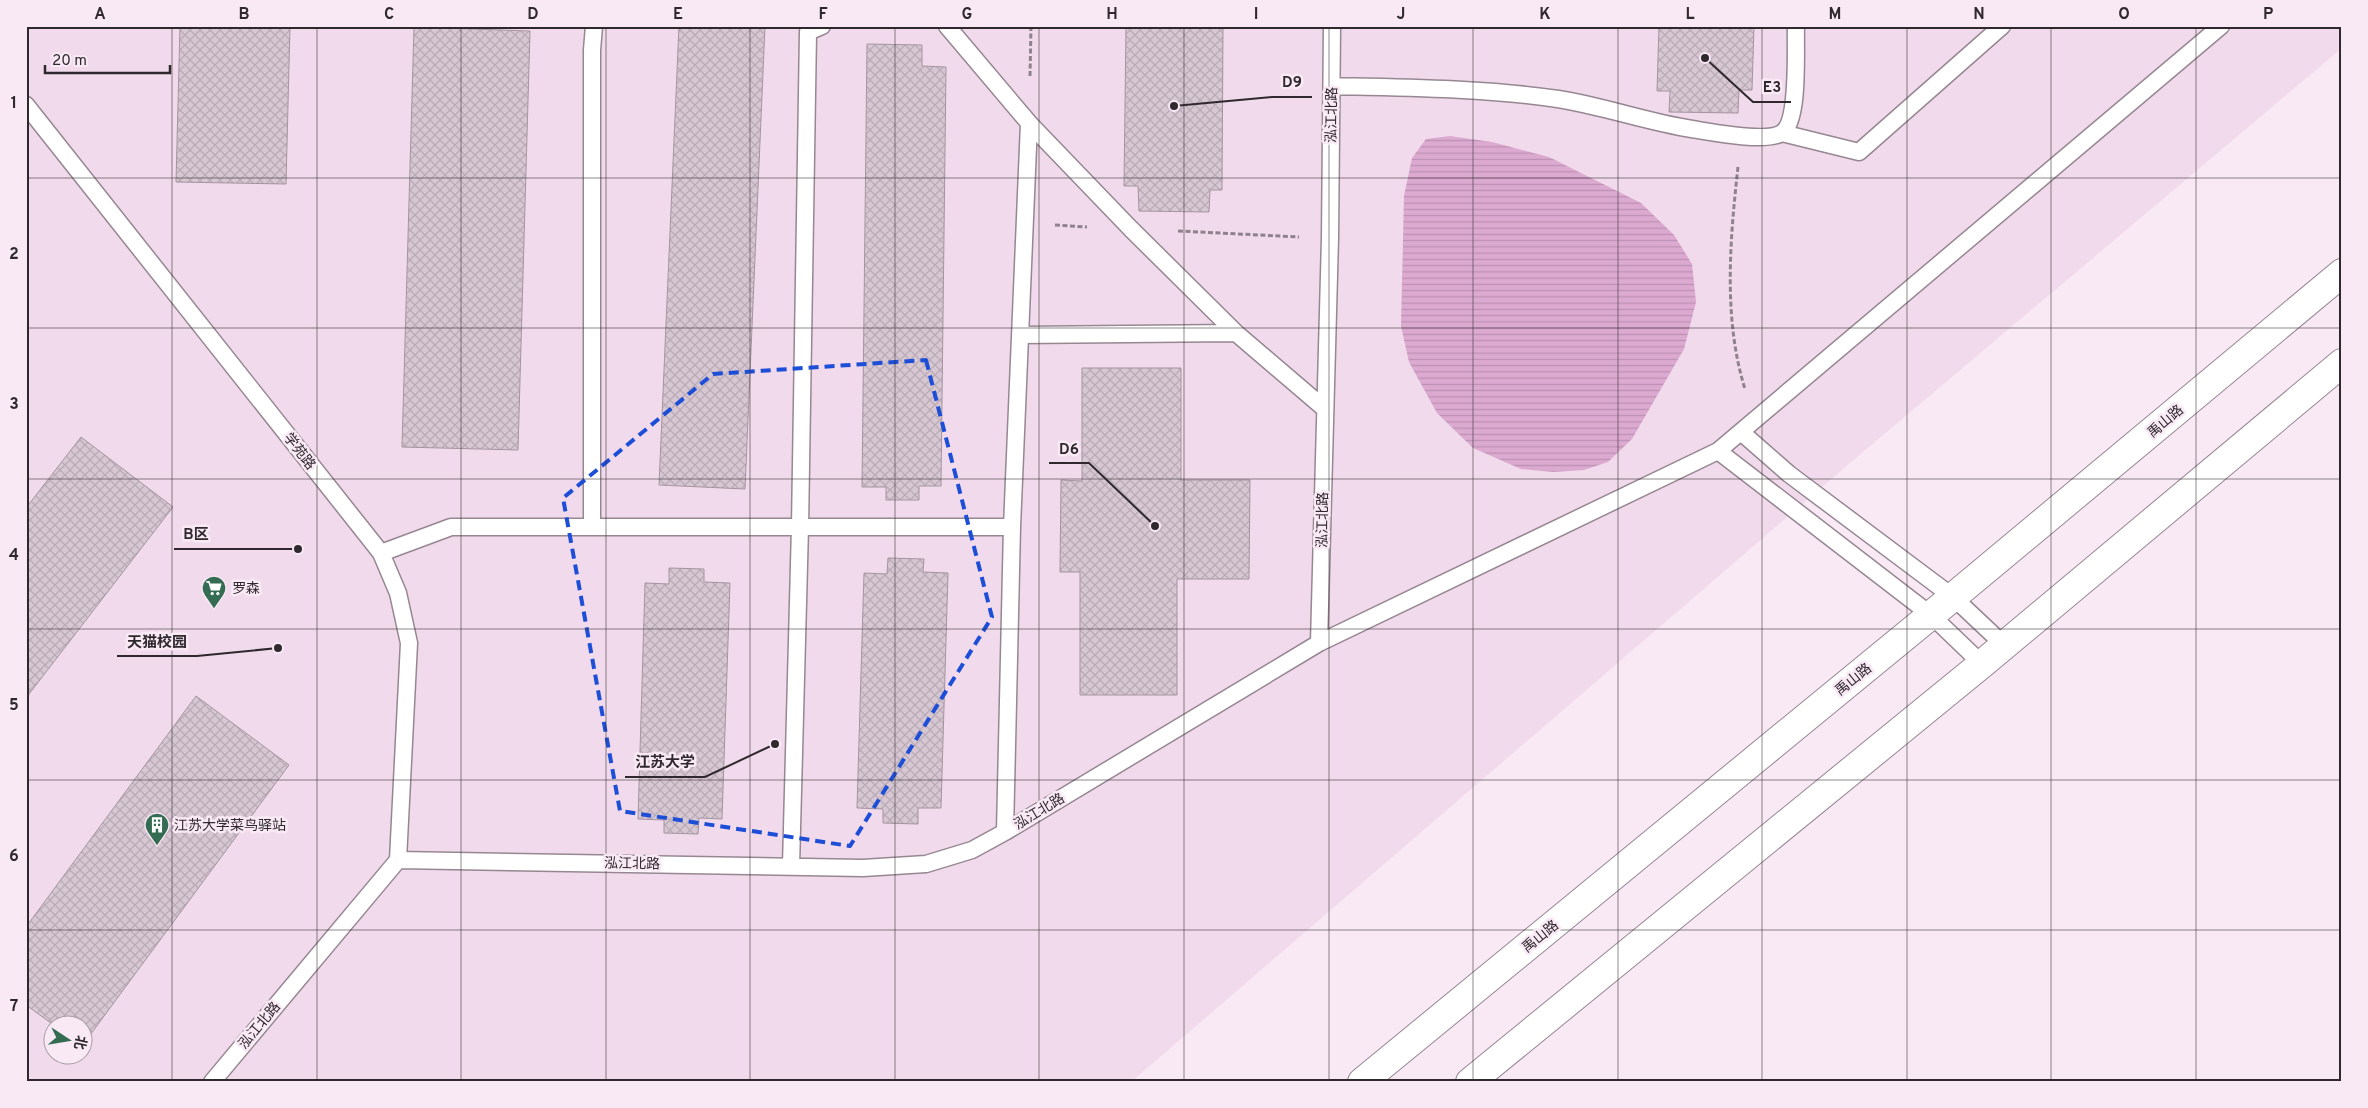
<svg xmlns="http://www.w3.org/2000/svg" width="2368" height="1108" viewBox="0 0 2368 1108" font-family="Overpass,'Noto Sans SC',sans-serif">
<style>
.built{fill:#f1daeb;fill-rule:evenodd}
.water{fill:url(#water-rules)}
.building{fill:url(#building-cross-hatch);stroke:#a495a0}
.lines{fill:none;stroke-linecap:round;stroke-linejoin:round}
.service-casing{stroke:#968792;stroke-width:19}
.primary-casing{stroke:#968792;stroke-width:30}
.path{stroke:#8e838c;stroke-width:3;stroke-dasharray:5 2.5;stroke-linecap:butt}
.service{stroke:#fff;stroke-width:16}
.primary{stroke:#fff;stroke-width:28}
.marked{fill:none;stroke:#1d4ed8;stroke-width:4;stroke-dasharray:10 6;stroke-linejoin:round}
.grid{fill:none;stroke:#2f292e;stroke-width:1;stroke-opacity:0.55}
.labels{text-anchor:middle;stroke-width:5;stroke-linejoin:round;paint-order:stroke}
.street-label{font-size:14px;fill:#2f292e;stroke:#f9e9f5}
.poi-label{font-size:14px;fill:#2f292e;stroke:#f9e9f5;text-anchor:start}
.leader{fill:none;stroke:#2f292e;stroke-width:2}
.callout-dot{fill:#2f292e;stroke:#f9e9f5;stroke-width:2}
.callout-label{font-size:15px;text-anchor:middle;font-weight:bold;fill:#2f292e;stroke:#f9e9f5;stroke-width:5;stroke-linejoin:round;paint-order:stroke}
.neatline{fill:none;stroke:#2f292e;stroke-width:2}
.grid-label{font-size:16px;text-anchor:middle;font-weight:bold;fill:#2f292e}
</style>
<defs>
<pattern id="water-rules" width="6" height="5" patternUnits="userSpaceOnUse" patternTransform="scale(1.25)"><rect width="6" height="5" fill="#dca9d0"/><path d="M0 2.5h6" fill="none" stroke="#bd91b3"/></pattern>
<pattern id="building-cross-hatch" width="8" height="8" patternUnits="userSpaceOnUse" patternTransform="scale(1.25)"><rect width="8" height="8" fill="#d7c7d3"/><path d="M0 0l8 8M0 8l8-8" fill="none" stroke="#b9abb5"/></pattern>
</defs>
<rect width="100%" height="100%" fill="#f9e9f5"/>
<!-- built -->
<path class="built" d="M26 26H2342V48L1850 463 1131 1082H26ZM52 1026H82V1056H52Z"/>
<!-- water -->
<path class="water" d="M1450 136 1492 142 1549 157 1641 203 1674 235 1692 264 1696 302 1684 349 1632 439 1608 462 1584 470 1553 472 1521 469 1473 448 1437 413 1409 362 1401 326 1404 196 1412 158 1426 139Z"/>
<!-- building -->
<path class="building" d="M180 26H290L286 184 176 182Z
M679 26H765L745 489 659 485Z
M1126 26H1223L1222 190H1210L1209 212 1139 211 1138 186H1124Z
M1659 26H1754L1752 90H1739L1738 113 1669 112 1670 91H1657Z
M414 27 530 31 518 450 402 447Z
M867 44 922 45V66L946 67 941 486H919V500H886V487H862Z
M1082 368H1181V480H1250L1249 579H1177V695H1080V572H1060L1061 480 1082 481Z
M81 437 173 507 26 698V508Z
M888 558 924 559 923 572 948 573 941 808H918V824L883 823V809L857 808 864 573 887 574Z
M669 568 704 569V582L730 583 722 819 699 818 698 834 664 833V820L638 819 645 583 669 584Z
M196 696 289 765 82 1046V1026H55L26 1005V927Z"/>
<g class="lines">
<defs>
<path id="service" d="M947 26 1029 123 1131 229 1236 333 1325 409
M1332 86C1407 88 1484 88 1558 99 1603 106 1647 122 1692 129 1711 132 1766 143 1782 133 1800 121 1795 48 1796 26
M26 105 381 553 398 593 409 643 398 860
M1782 133 1859 152 2002 26
M1020 335 1236 333
M1741 432 1789 474 1953 597 2004 645
M1718 451 1931 615 1982 664
M592 527V50L594 26
M381 553 451 527H1012
M1319 643 1718 451 2221 26
M1005 832 1012 527 1029 123
M398 860 863 868 926 864 972 850 1005 832 1319 643 1330 238 1332 26
M791 866 800 527 808 32 822 26
M212 1082 398 860"/>
<path id="primary" d="M1362 1082 1953 597 2342 273
M1470 1082 1982 664 2342 363"/>
</defs>
<!-- service casing -->
<use href="#service" class="service-casing"/>
<!-- primary casing -->
<use href="#primary" class="primary-casing"/>
<!-- path -->
<path class="path" d="M1030 76 1031 26
M1738 167C1730 239 1723 319 1745 389
M1055 225 1087 227
M1178 231 1299 237"/>
<!-- service -->
<use href="#service" class="service"/>
<!-- primary -->
<use href="#primary" class="primary"/>
</g>
<!-- marked area -->
<path class="marked" d="M926 360 992 617 850 846 620 811 563 498 713 374Z"/>
<!-- grid -->
<path class="grid" d="M172 26V1082M317 26V1082M461 26V1082M606 26V1082M750 26V1082M895 26V1082M1039 26V1082M1184 26V1082M1329 26V1082M1473 26V1082M1618 26V1082M1762 26V1082M1907 26V1082M2051 26V1082M2196 26V1082M26 178H2342M26 328H2342M26 479H2342M26 629H2342M26 780H2342M26 930H2342"/>
<!-- icons -->
<defs>
<symbol id="supermarket-pin" viewBox="-11 -11 22 30"><path d="M0 17L-7.5 6A9.5 9.5 0 1 1 7.5 6Z" fill="#336c53" stroke="#f9e9f5"/><path d="M-6-5.5h2.5l.6 2H6L4.5 2H-2.5L-4.4-4H-6ZM-1.5 3.2a1.3 1.3 0 1 0 .1 0ZM3 3.2a1.3 1.3 0 1 0 .1 0Z" fill="#fff"/></symbol>
<symbol id="building-pin" viewBox="-11 -11 22 30"><path d="M0 17L-7.5 6A9.5 9.5 0 1 1 7.5 6Z" fill="#336c53" stroke="#f9e9f5"/><path d="M-4-6H4V6H1V3H-1V6H-4ZM-2.5-4.3h1.7v1.8h-1.7ZM.8-4.3h1.7v1.8H.8ZM-2.5-1h1.7V.8h-1.7ZM.8-1h1.7V.8H.8Z" fill="#fff"/></symbol>
</defs>
<g fill-rule="evenodd">
<use href="#supermarket-pin" x="200" y="574" width="28" height="38"/>
<use href="#building-pin" x="143" y="811" width="28" height="38"/>
</g>
<g class="labels">
<!-- street labels -->
<g class="street-label">
<text transform="translate(1331 115) rotate(-89)" y="5">泓江北路</text>
<text transform="translate(2165 421) rotate(-40)" y="5">禹山路</text>
<text transform="translate(300 451) rotate(52)" y="5">学苑路</text>
<text transform="translate(1322 520) rotate(-89)" y="5">泓江北路</text>
<text transform="translate(1853 679) rotate(-39)" y="5">禹山路</text>
<text transform="translate(1039 811) rotate(-31)" y="5">泓江北路</text>
<text transform="translate(632 863) rotate(1)" y="5">泓江北路</text>
<text transform="translate(1540 936) rotate(-39)" y="5">禹山路</text>
<text transform="translate(259 1025) rotate(-50)" y="5">泓江北路</text>
</g>
<!-- poi labels -->
<g class="poi-label">
<text x="232" y="593">罗森</text>
<text x="174" y="830">江苏大学菜鸟驿站</text>
</g>
</g>
<!-- callouts -->
<path class="leader" d="M1174 106L1272 97H1312M1705 58L1753 102H1791M1155 526L1089 463H1049M298 549L219 549H174M278 648L197 656H117M775 744L705 777H625"/>
<g class="callout-dot">
<circle cx="1174" cy="106" r="5"/>
<circle cx="1705" cy="58" r="5"/>
<circle cx="1155" cy="526" r="5"/>
<circle cx="298" cy="549" r="5"/>
<circle cx="278" cy="648" r="5"/>
<circle cx="775" cy="744" r="5"/>
</g>
<g class="callout-label">
<text x="1292" y="87">D9</text>
<text x="1772" y="92">E3</text>
<text x="1069" y="454">D6</text>
<text x="196" y="539">B区</text>
<text x="157" y="647">天猫校园</text>
<text x="665" y="767">江苏大学</text>
</g>
<!-- border -->
<rect width="2368" height="1108" fill="none" stroke="#f9e9f5" stroke-width="55"/>
<!-- north arrow -->
<g transform="translate(68 1040) rotate(102)"><circle r="24" fill="#f9e9f5" stroke="#a89ca5"/>
<path d="M0-4L9 19L0 12L-9 19Z" fill="#336c53"/>
<text y="-8" font-size="14" font-weight="bold" text-anchor="middle" fill="#2f292e">北</text>
</g>
<!-- scale -->
<path d="M45 65v8h125v-8" fill="none" stroke="#2f292e" stroke-width="2.5"/>
<text x="52" y="65" font-size="15" fill="#2f292e" stroke="#f9e9f5" stroke-width="4" paint-order="stroke">20 m</text>
<rect x="28" y="28" width="2312" height="1052" class="neatline"/>
<g class="grid-label">
<text x="100" y="19">A</text>
<text x="244" y="19">B</text>
<text x="389" y="19">C</text>
<text x="533" y="19">D</text>
<text x="678" y="19">E</text>
<text x="823" y="19">F</text>
<text x="967" y="19">G</text>
<text x="1112" y="19">H</text>
<text x="1256" y="19">I</text>
<text x="1401" y="19">J</text>
<text x="1545" y="19">K</text>
<text x="1690" y="19">L</text>
<text x="1835" y="19">M</text>
<text x="1979" y="19">N</text>
<text x="2124" y="19">O</text>
<text x="2268" y="19">P</text>
<text x="14" y="108">1</text>
<text x="14" y="259">2</text>
<text x="14" y="409">3</text>
<text x="14" y="560">4</text>
<text x="14" y="710">5</text>
<text x="14" y="861">6</text>
<text x="14" y="1011">7</text>
</g>
</svg>
